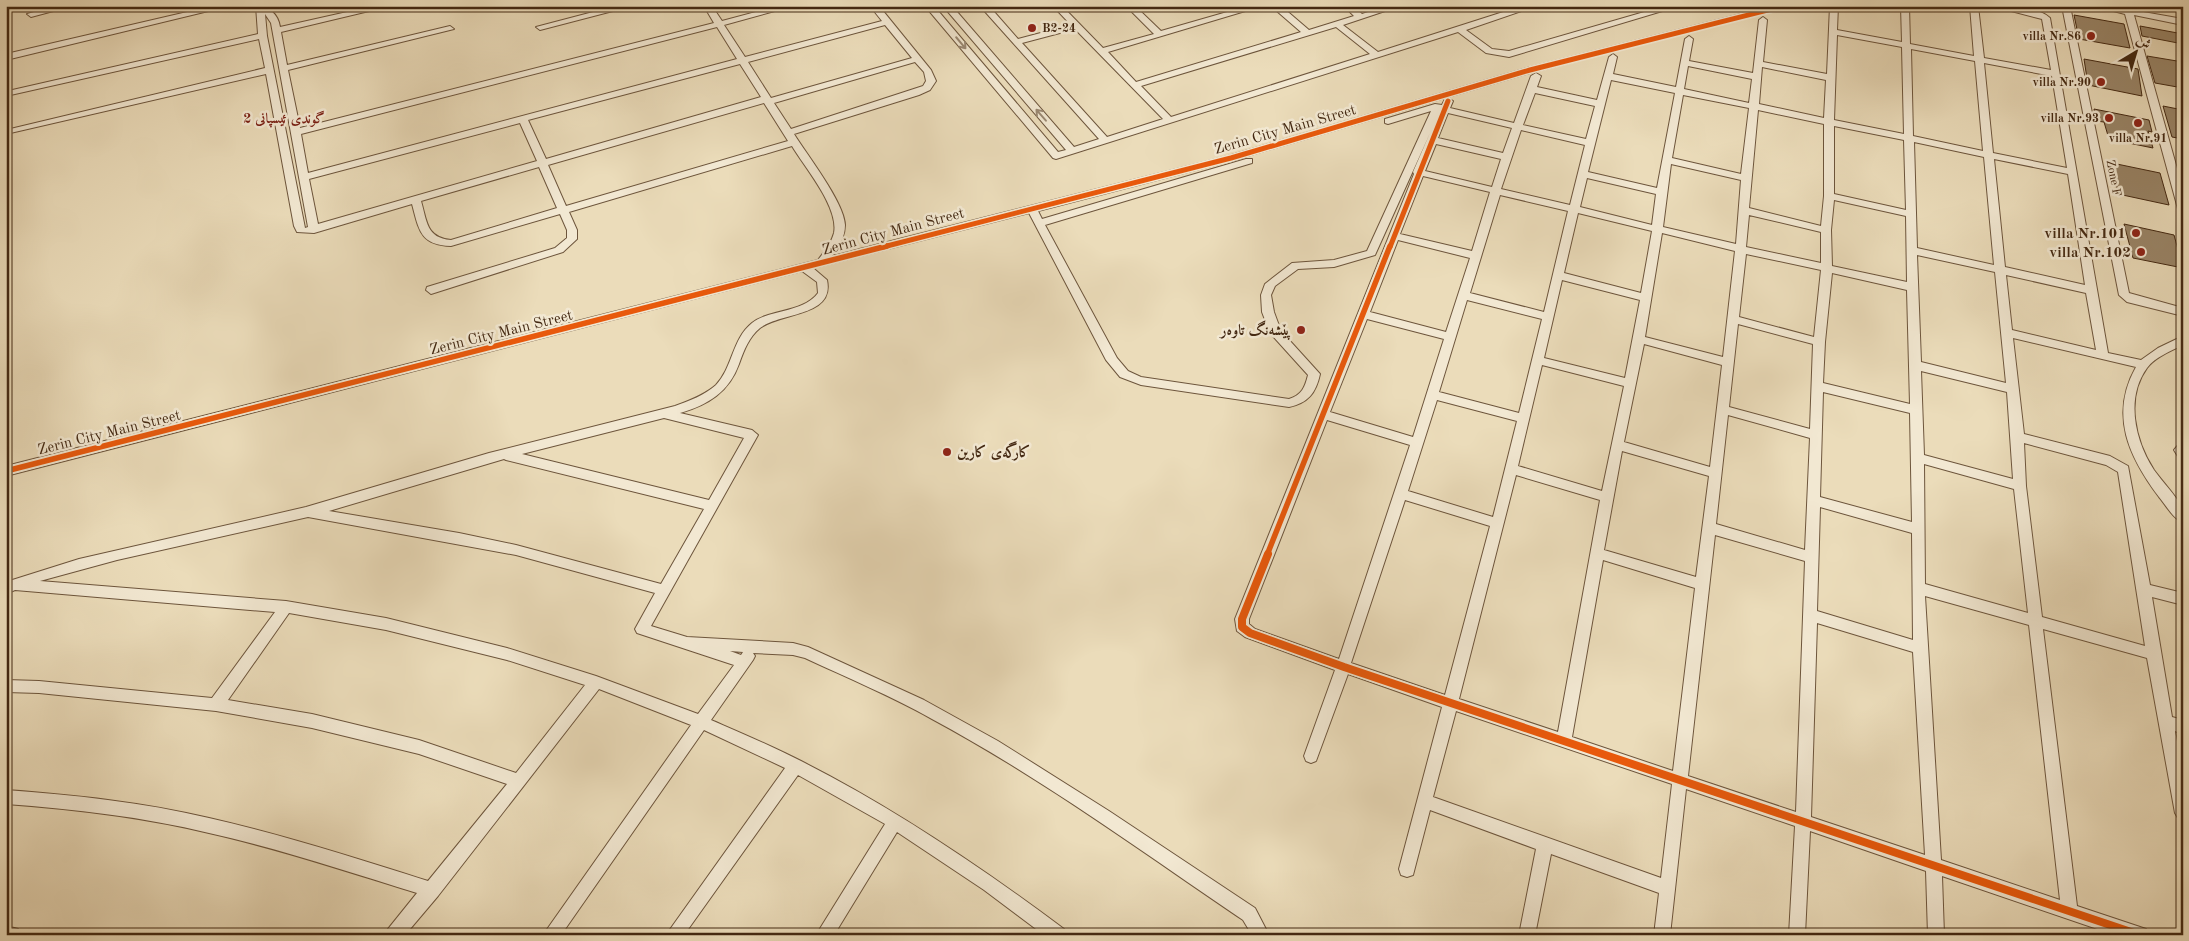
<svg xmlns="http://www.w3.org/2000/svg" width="2189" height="941" viewBox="0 0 2189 941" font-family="'Old Standard TT',Amiri,serif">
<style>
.building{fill:#9a8669;stroke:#432812}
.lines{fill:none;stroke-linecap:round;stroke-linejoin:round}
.minor-casing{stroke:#6d553c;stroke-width:2}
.minor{fill:#f2e8d2;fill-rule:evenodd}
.cycleway-far2-casing{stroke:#f2e8d2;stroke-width:8}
.cycleway-far1-casing{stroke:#f2e8d2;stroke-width:9}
.cycleway-casing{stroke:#f2e8d2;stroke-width:11}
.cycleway-far2{stroke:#e8590c;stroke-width:5}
.cycleway-far1{stroke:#e8590c;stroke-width:5.5}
.cycleway{stroke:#e8590c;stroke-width:8}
.oneway{stroke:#9a8872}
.poi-dot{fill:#8f2418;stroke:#f2e8d2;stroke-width:2}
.labels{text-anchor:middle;stroke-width:5;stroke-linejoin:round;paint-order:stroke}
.far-poi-label{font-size:12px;font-weight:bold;fill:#432812;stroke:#f2e8d2;text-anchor:end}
.far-street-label{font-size:12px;fill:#432812;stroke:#f2e8d2}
.far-neighbourhood-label{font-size:14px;font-weight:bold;fill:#7a1f14;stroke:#f2e8d2}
.street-label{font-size:15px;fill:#432812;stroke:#f2e8d2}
.poi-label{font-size:15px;font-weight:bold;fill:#432812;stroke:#f2e8d2;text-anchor:end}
</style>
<rect width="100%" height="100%" fill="#ebdcba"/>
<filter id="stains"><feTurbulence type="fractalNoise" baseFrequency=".004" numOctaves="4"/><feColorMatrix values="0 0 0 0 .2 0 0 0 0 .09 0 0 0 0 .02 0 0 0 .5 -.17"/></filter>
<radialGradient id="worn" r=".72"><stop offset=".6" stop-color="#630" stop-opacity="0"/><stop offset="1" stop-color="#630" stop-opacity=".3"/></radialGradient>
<!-- building -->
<path class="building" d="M2074 15 2124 24 2130 48 2079 39Z
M2140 26 2183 34V44L2142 36Z
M2147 56 2183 62V88L2155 83Z
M2084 59 2138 69 2142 96 2088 85Z
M2163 106 2183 110V139L2172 137Z
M2094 109 2149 120 2152 132 2148 131 2153 148 2109 139 2104 122 2096 121Z
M2112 163 2160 173 2169 205 2118 194 2115 182H2117Z
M2124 224 2174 235 2183 268 2133 258Z"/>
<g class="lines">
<defs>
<path id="minor" d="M55 6H72L31 17 27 14Z
M213 6H229L6 60V54Z
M256 6C269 6 278 14 280 27L374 6H390L281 32 287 65 450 26 454 29 288 70 300 128 714 23 704 6H712L722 21 778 6H793L724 25 745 57 882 21 870 6H879L931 70 936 81 930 90 919 95 794 134C807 155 844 202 845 225 845 237 839 247 832 256L1228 156 1527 68 1773 6H1788L1533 72 1234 160 1038 211 1042 219 1246 159H1252V163L1045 225 1117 358 1128 371 1141 377 1289 399C1302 395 1305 387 1308 375L1270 333 1262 312 1261 295 1265 284 1292 263 1334 260 1367 251 1431 111 1388 124 1385 123V119L1435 104 1442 105 1445 99 1448 98 1453 101 1450 108 1514 123 1531 76 1536 73 1541 76 1537 87 1597 100 1609 57 1613 54 1617 57 1613 74 1676 87 1685 39 1689 36 1693 39 1689 61 1753 73 1759 20 1763 17 1767 20 1763 62 1827 74 1830 6H1838L1837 30 1902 42 1901 6H1909L1910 44 1974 56 1970 6H1978L1984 58 2051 70 2042 19 1992 6C2009 6 2037 6 2050 18L2108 353 2141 360 2158 348 2183 336V345C2171 351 2155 357 2147 368 2125 398 2135 441 2154 470 2162 481 2176 496 2182 507 2184 511 2183 518 2183 522 2173 519 2166 505 2159 497 2129 457 2109 415 2136 367L2013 338 2024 434 2110 456 2128 466 2150 585 2183 593V605L2152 597 2172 717 2183 720V734L2175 731 2183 772V820L2178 818 2175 813 2147 658 2043 629 2077 906 2146 929 2148 935H2115L1942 876 1944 935H1928L1926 871 1810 831 1805 935H1789L1795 826 1686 789 1670 935H1654L1659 893 1551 854 1535 935H1519L1536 849 1430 810 1413 875 1407 877 1401 875 1399 869 1442 707 1348 674 1316 761 1311 763 1306 761 1304 756 1335 670 1245 637 1237 631 1235 619 1414 174 1413 172 1430 133 1375 255 1334 267 1298 269 1275 286 1271 295 1274 312 1281 331 1320 374C1316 393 1308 403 1289 407L1141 385 1120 377 1106 360 1029 213 813 268 827 280C835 317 781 312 760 328 749 337 744 350 739 364 729 392 708 405 680 413L752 430 758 435 651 626 687 637 793 643 808 647 924 700 998 741 1109 811 1255 908 1269 935H1252L1243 920C1141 851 1040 777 932 719 891 696 848 678 805 658L793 655 753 653 755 656 753 660 711 720C741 733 772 746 801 761 894 808 981 867 1064 929L1066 935H1044L984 890 897 832 834 935H816L885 824 798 775 684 935H666L785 768 704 730 561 935H543L691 725 599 689 438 896 405 935H386L388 929 417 893C348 872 280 849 209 833 143 817 75 809 6 804V790C74 795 142 802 209 818 283 835 355 858 428 881L507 784 419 754 312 728 216 711 39 693 6 692V680L39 681 212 698 275 612 15 590 6 594V582L79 559 306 507 489 453 675 406C689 401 705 395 716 385 733 367 732 339 752 323 770 309 803 313 818 293L817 282 802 271 6 476V466L818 260C824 252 831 244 834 233 839 207 805 168 792 146L569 212 577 230V239L563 252 431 294 426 290 427 287 555 248 567 238V230L560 214 451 246C420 245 419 230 412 204L314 233 297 232 294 226 266 74 6 134V130L265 68 259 39 6 96 8 91 258 34ZM265 14 271 23 308 227 305 228 267 36ZM885 25 912 58 771 98 748 62ZM717 27 737 59 308 173 301 134ZM1837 35 1902 47 1904 134 1834 120ZM1911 49 1975 61 1983 151 1913 136ZM915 62 924 72 926 81 923 86 791 129 774 103ZM1984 63 2052 76 2067 168 1993 153ZM740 64 761 97 546 159 528 120ZM1688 66 1752 79 1749 103 1684 89ZM1762 67 1826 80 1824 118 1759 104ZM1611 80 1675 93 1657 188 1588 172ZM1535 93 1595 106 1586 139 1523 125ZM1683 95 1749 108 1741 174 1672 158ZM764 103 788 141 566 206 548 165ZM1758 110 1824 124V196L1821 226 1749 208ZM1448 113 1512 128 1503 153 1438 138ZM520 123 537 161 318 224 309 179ZM1834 126 1904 140 1906 210 1834 194ZM1521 130 1585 145 1570 205 1501 189ZM1914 142 1984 157 1994 265 1917 248ZM1436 144 1501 159 1492 187 1425 171ZM1994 159 2068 174 2085 285 2005 267ZM1671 164 1741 180 1736 244 1663 227ZM539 167 557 208 451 240C426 238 427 221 421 201ZM1423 176 1490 192 1472 251 1400 234ZM1587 178 1656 194 1652 225 1580 207ZM1500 195 1568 211 1544 312 1470 293ZM1834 200 1906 216 1907 282 1832 266 1831 230ZM1578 213 1652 231 1641 293 1564 273ZM1749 215 1821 232V263L1746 247ZM1662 233 1735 251 1723 357 1645 337ZM1398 240 1470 258 1446 332 1370 312ZM1746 254 1821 270 1814 337 1739 317ZM1917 255 1995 272 2006 383 1921 362ZM1832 273 1907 290 1910 404 1823 383 1825 342ZM2006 275 2086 293 2096 350 2012 330ZM1562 280 1640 300 1625 378 1544 358ZM1467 300 1542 319 1519 413 1439 392ZM1367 319 1444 339 1413 437 1330 412ZM1738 324 1813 344 1810 429 1729 407ZM1644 344 1722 365 1710 467 1624 442ZM1542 365 1624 386 1602 491 1518 466ZM1921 371 2007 392 2013 479 1924 455ZM1823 392 1910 413 1912 522 1820 497ZM1437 400 1517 421 1493 517 1408 491ZM1728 415 1810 438 1805 550 1716 524ZM664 418 744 438 709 500 522 454ZM1327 420 1410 445 1339 659 1255 629 1249 624V619ZM2024 443 2106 465 2118 472 2145 646 2042 617 2026 486ZM1622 451 1709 476 1696 577 1604 550ZM504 459 506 460 704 509 661 584 516 545 459 533 329 511ZM1924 464 2014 489 2028 613 1925 584ZM1516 475 1600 500 1558 732 1459 699ZM1405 500 1490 526 1445 695 1351 663ZM1820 507 1912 533 1913 640 1817 611ZM308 517 516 555 655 593 635 629 637 633 734 665 698 714 596 676 507 648 386 618 286 601 40 581 117 560ZM1715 535 1805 561 1796 812 1688 776ZM1603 560 1695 588 1673 771 1572 737ZM1925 596 2029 625 2060 900 1941 860ZM289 613 386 630 507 660 585 685 516 773 419 740 312 714 228 700ZM1817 623 1913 652 1925 855 1811 817ZM730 651 743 652 741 655ZM1456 711 1672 784 1661 878 1433 797Z
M616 6H632L540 30 536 27Z
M925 6H934L1058 152 1066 150 943 6H952L1074 147 1099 139 980 6H989L1018 39 1071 25 1053 6H1062L1103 48 1154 34 1126 6H1135L1161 31 1248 6H1262L1108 52 1136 82 1301 32 1271 6H1281L1309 30 1354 16 1344 6H1353L1362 14 1386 6H1400L1343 25 1378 52 1522 6H1536L1466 30 1492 49 1509 51 1665 6H1679L1509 57 1486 53 1458 32 1056 159 1053 158ZM1336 27 1370 54 1171 117 1141 86ZM1075 29 1163 119 1107 137 1022 43Z
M2062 6H2070L2129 293 2183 308V316L2127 302 2119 295Z
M2094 6 2123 8V6H2131L2132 10 2183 19V25L2134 15 2183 190V212L2178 209 2125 14Z
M2183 442V460L2179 458 2174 450 2179 444Z
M6 926 18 929 20 935H6Z"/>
</defs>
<!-- minor casing -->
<use href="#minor" class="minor-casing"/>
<!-- minor -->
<use href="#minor" class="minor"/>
<defs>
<path id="cycleway-far2" d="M883 247 1231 158 1530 70 1784 6
M1390 247 1448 101"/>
<path id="cycleway-far1" d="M6 471 887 246
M1267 555 1390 246"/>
<path id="cycleway" d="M1268 554 1242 619V627L1250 633 1344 667 2140 935"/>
</defs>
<!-- cycleway-far2 casing -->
<use href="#cycleway-far2" class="cycleway-far2-casing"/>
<!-- cycleway-far1 casing -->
<use href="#cycleway-far1" class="cycleway-far1-casing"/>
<!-- cycleway casing -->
<use href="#cycleway" class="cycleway-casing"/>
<!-- cycleway-far2 -->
<use href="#cycleway-far2" class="cycleway-far2"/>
<!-- cycleway-far1 -->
<use href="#cycleway-far1" class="cycleway-far1"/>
<!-- cycleway -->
<use href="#cycleway" class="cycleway"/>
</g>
<!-- one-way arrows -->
<defs><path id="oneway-shaft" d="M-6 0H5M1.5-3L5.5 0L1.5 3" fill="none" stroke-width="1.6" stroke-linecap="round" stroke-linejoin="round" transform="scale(1.25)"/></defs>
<g class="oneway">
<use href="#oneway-shaft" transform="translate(961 43) rotate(50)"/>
<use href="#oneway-shaft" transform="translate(1041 115) rotate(-131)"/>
</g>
<!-- markers -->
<g class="poi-dot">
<circle cx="1032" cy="28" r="5"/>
<circle cx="2091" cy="36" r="5"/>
<circle cx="2101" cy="82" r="5"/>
<circle cx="2109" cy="118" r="5"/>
<circle cx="2138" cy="123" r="5"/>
<circle cx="2136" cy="233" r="5"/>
<circle cx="2141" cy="252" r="5"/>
<circle cx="1301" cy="330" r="5"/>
<circle cx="947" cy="452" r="5"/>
</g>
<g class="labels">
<!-- far-poi labels -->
<g class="far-poi-label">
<text x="1042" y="32" text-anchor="start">B2-24</text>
<text x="2081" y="40">villa Nr.86</text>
<text x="2091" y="86">villa Nr.90</text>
<text x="2099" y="122">villa Nr.93</text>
<text x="2138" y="142" text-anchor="middle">villa Nr.91</text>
</g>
<!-- far-street labels -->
<g class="far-street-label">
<text transform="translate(2114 178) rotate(79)" y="4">Zone F</text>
</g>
<!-- far-neighbourhood labels -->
<g class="far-neighbourhood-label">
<text x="284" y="123">گوندی ئیسپانی 2</text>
</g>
<!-- street labels -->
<g class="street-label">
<text transform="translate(1285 129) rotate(-16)" y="5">Zerin City Main Street</text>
<text transform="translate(893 231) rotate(-15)" y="5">Zerin City Main Street</text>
<text transform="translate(501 332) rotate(-14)" y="5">Zerin City Main Street</text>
<text transform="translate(109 432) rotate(-14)" y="5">Zerin City Main Street</text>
</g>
<!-- poi labels -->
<g class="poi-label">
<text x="2126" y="238">villa Nr.101</text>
<text x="2131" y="257">villa Nr.102</text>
<text x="1291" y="335">پێشەنگ تاوەر</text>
<text x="957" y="457" text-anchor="start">کارگەی کارین</text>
</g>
</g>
<!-- margin -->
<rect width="2189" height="941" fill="none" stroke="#ebdcba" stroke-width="25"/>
<rect x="8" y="8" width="2174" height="926" fill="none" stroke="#432812" stroke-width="2.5"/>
<rect x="12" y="12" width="2164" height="916" fill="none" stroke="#432812"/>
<!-- north arrow -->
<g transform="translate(2136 52) rotate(38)" stroke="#f2e8d2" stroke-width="4" paint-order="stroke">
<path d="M0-4L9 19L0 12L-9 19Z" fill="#432812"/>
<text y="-8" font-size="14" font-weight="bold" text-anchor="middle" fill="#432812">ش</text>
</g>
<rect width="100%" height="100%" filter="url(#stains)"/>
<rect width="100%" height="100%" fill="url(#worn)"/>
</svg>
